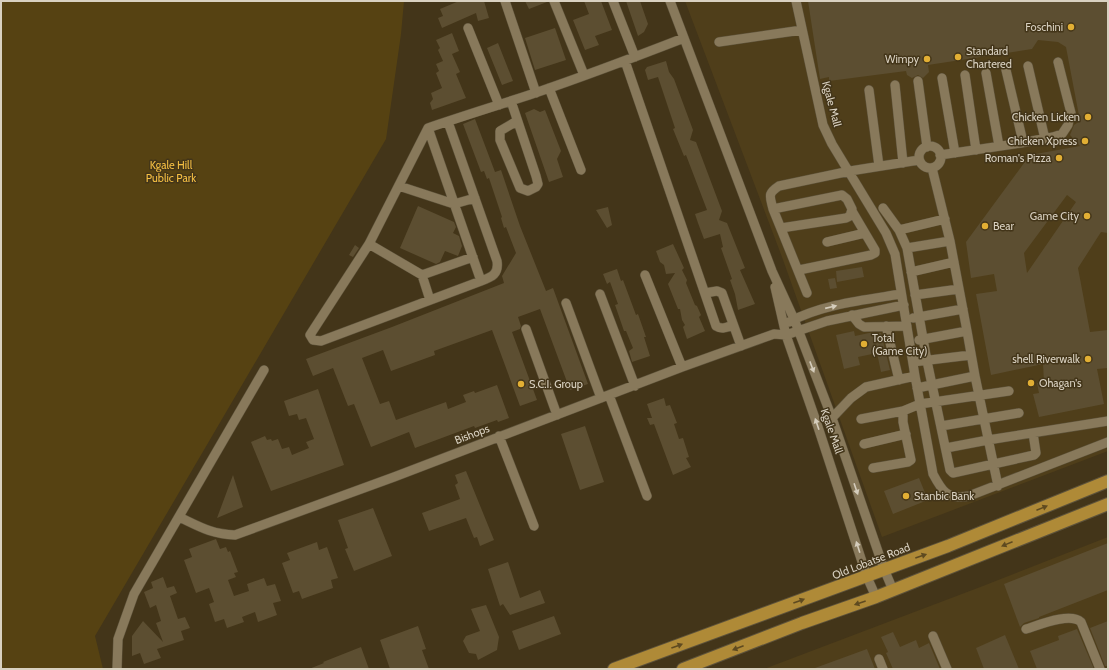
<svg xmlns="http://www.w3.org/2000/svg" width="1109" height="670" viewBox="0 0 1109 670" font-family="Cabin,sans-serif">
<style>
.built{fill:#4f3e1a}
.green{fill:#564212}
.building{fill:#5c4e31;fill-rule:evenodd}
.lines{fill:none;stroke-linecap:round;stroke-linejoin:round}
.minor-casing{stroke:#5e533b;stroke-width:10}
.highway-casing{stroke:#5e533b;stroke-width:14}
.minor{stroke:#88795b;stroke-width:9}
.highway{stroke:#af8a37;stroke-width:12}
.oneway{fill:#d5cdbc}
.oneway2{fill:#5e4a20}
.poi-dot{fill:#e2af34;stroke:#433519;stroke-width:1.5}
.labels{text-anchor:middle;stroke-width:3;stroke-linejoin:round;paint-order:stroke}
.poi-label{font-size:11px;fill:#d9d1c1;stroke:#433519;text-anchor:end}
.street-label{font-size:11px;fill:#d9d1c1;stroke:#433519}
.park-label{font-size:11px;fill:#f5bf42;stroke:#433519}
</style>
<rect width="100%" height="100%" fill="#433519"/>
<!-- built -->
<path class="built" d="M685 1H1108V451L882 537 782 257Z
M1108 537V669H764L983 586Z"/>
<!-- green -->
<path class="green" d="M1 1H404L401 34 386 139 95 636 103 669H1Z"/>
<!-- building -->
<path class="building" d="M459 1H484L489 18 478 21 476 13 442 28 438 18 443 16 440 9Z
M525 1H547V2L529 9Z
M584 1H601L612 30 595 36 599 45 585 50 573 20 589 14Z
M626 1H640L648 24 644 32 638 36Z
M808 1H1108V233L1101 232 1078 268 1090 332 1108 330V368L1097 369 1104 404 1039 417 1033 394 1039 393 1037 383 1044 382 1043 364 991 375 976 294 997 291 994 274 971 278 966 242 1030 155 1080 146 1070 135 1074 125 1080 121 1066 47 1058 42 1038 40 1032 49 928 65 929 72 923 78 918 75 912 78 907 75 906 71 829 81V77L820 79ZM1067 195 1076 202 1027 273 1024 253Z
M555 28 566 60 535 70 525 38Z
M452 33 459 51 452 54 460 72 456 74 466 98 432 110 430 103 433 99 431 93 442 88 436 73 439 71 436 64 443 61 438 50 440 48 436 40Z
M498 43 513 81 502 85 487 48Z
M666 61 669 72 674 79 693 130 690 140 696 142 722 211 719 220 727 223 745 268 740 270 755 304 738 310 735 294 730 280 732 279 721 248 723 247 720 234 704 239 698 223 695 214 707 210 686 155 684 156 673 129 675 128 658 77 648 80 645 70 647 67Z
M534 109 540 112 545 110 561 151 557 159 563 177 549 182 525 113Z
M475 119 495 172 501 170 520 226 546 291 553 288 588 384 570 390 540 309 518 317 521 326 520 329 512 332 537 400 520 406 492 330 434 351 435 355 391 371 383 350 362 358 380 404 389 401 396 420 446 402 448 409 466 402 463 395 474 391 475 393 497 385 509 418 498 422 497 420 475 428 474 426 415 448 409 432 371 447 354 404 348 406 333 368 313 376 306 359 392 327 504 283 502 276 516 253 506 227 504 228 501 218 502 217 489 178 487 179 484 171 481 172 463 124Z
M418 206 454 222 456 227 453 233 459 236 462 246 458 256 445 251 440 262 436 264 400 248Z
M608 207 612 225 607 228 596 210Z
M673 244 684 268 682 270 687 280 686 283 695 305 697 306 701 315 699 317 705 331 687 339 683 327 685 325 682 320 680 309H678L668 284 675 273 666 274 664 265 660 262 656 251Z
M355 245 359 248 353 257 349 255Z
M862 267 864 277 837 282 836 271Z
M617 269 621 281 623 280 636 315 638 314 646 337H644L650 356 632 362 629 351 633 348 626 331H624L615 305 618 304 610 282 607 284 603 274Z
M835 278 837 288 830 289 828 279Z
M854 331 855 336 869 333H881L890 370 881 372 877 353 858 357 860 365 844 369 836 335Z
M318 389 344 465 271 491 251 442 265 436 267 440 271 439 272 441 278 439 282 449 289 447 292 455 309 448 306 442 314 439 306 418 299 420 297 414 289 416 284 401Z
M664 398 666 406 670 405 677 423 674 424 679 439 683 438 689 457 686 458 691 467 673 475 654 424 650 425 647 418H652L647 404Z
M585 426 604 482 580 490 561 434Z
M466 471 494 540 480 546 477 537 474 538 466 518 429 531 422 513 460 499 455 485 458 483 455 475Z
M233 475 243 507 217 518Z
M919 478 928 500 893 514 884 491Z
M373 508 392 556 354 571 345 549 348 548 338 520Z
M216 539 220 549 226 547 228 552 230 551 238 572 234 573 236 577 228 580 234 596 249 591 247 584 264 578 267 586 275 584 281 601 273 603 277 615 258 622 255 612 242 617 244 622 227 628 224 619 215 622 209 604 214 602 209 588 196 593 184 560 192 557 189 549Z
M317 542 319 550 327 547 338 578 331 580 333 588 302 599 299 591 293 593 282 563 290 560 287 553Z
M1108 543V590L1039 617V618L1024 623 1020 627 1004 584Z
M508 562 520 598 540 590 545 603 510 615 503 604 500 606 488 569Z
M163 577 167 588 174 586 177 593 170 596 178 619 185 617 190 628 181 631 184 640 157 649 161 658 144 664 140 653 132 656V636L143 621 163 642 156 623 161 621 156 605 150 608 144 592 153 588 151 582Z
M486 605 499 637 497 650 478 660 476 654 469 653 463 641 466 636 480 631 471 609Z
M554 616 561 634 519 650 512 631Z
M1108 621V666H1105L1090 628Z
M418 626 426 649 422 650 429 669H390L380 640Z
M1077 629 1094 669H1037L1030 651 1059 640 1058 636Z
M893 632 900 647 916 640 919 648 929 643 940 669H893L886 653 888 652 881 637Z
M1005 635 1019 669H984L976 648Z
M361 647 369 669H309L324 663 323 662Z
M867 649 875 669H815V668Z"/>
<g class="lines">
<defs>
<path id="minor" d="M505 1 536 93
M554 1 584 75
M613 1 635 57
M670 1 772 271 794 319 832 418 884 569 893 590
M796 1 823 125 832 144 886 233 895 254 915 376 933 474C942 491 947 500 969 496L1108 442
M468 28 499 105
M719 42 802 30
M625 61 716 326C722 330 727 327 733 325
M1028 66 1045 139
M1006 70 1023 142
M986 73 999 146
M965 75 976 150
M942 78 955 153
M918 81 927 147
M895 85 903 163
M549 88 581 170
M869 90 879 166
M511 101 536 176 538 184 536 187 528 191 520 188 500 140V131L517 121
M448 122 497 261C499 274 492 277 481 281L321 341 313 340 310 335 369 244 428 128C463 116 499 105 535 93 585 76 635 57 684 38
M428 128 481 281
M919 157a11 11 0 1 1 22 0a11 11 0 1 1-22 0Z
M940 155 1021 143 1053 137 1062 134 1068 125 1071 113 1058 62
M399 186 454 204 475 198
M883 208 899 230 907 248 927 361 950 470 953 473 1034 455 1036 453 1033 433
M773 209 842 195 847 199 852 209 850 216 846 218 781 228
M899 230 945 219
M827 242 865 233
M369 244 422 275 473 257
M907 248 950 241
M799 270 871 255 875 253V250L852 211
M911 272 954 262
M422 275 430 300
M645 275 682 367
M775 287 786 335 818 427 867 577 876 597
M705 293 717 291 722 293 741 346
M807 293 773 209C770 196 767 194 779 186L850 171 919 160
M600 294 635 386
M915 295 959 289
M566 303 601 398
M852 315 859 324 864 327 907 326
M913 318 963 309
M789 322C823 304 864 300 901 294
M886 326 899 380
M526 329 557 415
M967 331 975 376 998 486
M919 340 967 331 950 241 932 168
M913 362 971 355
M917 388 975 376
M609 395 647 496
M832 418 851 398 866 387 915 376
M861 419 903 411
M941 426 1019 413
M499 436 534 526
M864 444 906 434
M946 448 988 440 1108 421
M873 468 908 462 911 460 903 422V411L920 404 1009 391
M179 517C200 527 211 534 235 535L394 477 682 367 774 334 786 335 827 321 904 305
M1026 629C1039 625 1070 612 1081 622L1100 669
M933 636 947 669
M879 659 883 669
M117 669 118 639 134 594 264 370"/>
<path id="highway" d="M614 669 948 546 1108 481
M683 669 802 623 876 597 1108 504"/>
</defs>
<!-- minor casing -->
<use href="#minor" class="minor-casing"/>
<!-- highway casing -->
<use href="#highway" class="highway-casing"/>
<!-- minor -->
<use href="#minor" class="minor"/>
<!-- highway -->
<use href="#highway" class="highway"/>
</g>
<!-- one-way arrows -->
<defs><path id="oneway-solid" d="M-6-.8H1V-3.2L6.5 0L1 3.2V.8H-6Z"/></defs>
<g class="oneway">
<use href="#oneway-solid" transform="translate(831 307) rotate(-13)"/>
<use href="#oneway-solid" transform="translate(812 367) rotate(69)"/>
<use href="#oneway-solid" transform="translate(817 424) rotate(-109)"/>
<use href="#oneway-solid" transform="translate(856 489) rotate(71)"/>
<use href="#oneway-solid" transform="translate(858 547) rotate(-108)"/>
</g>
<g class="oneway2">
<use href="#oneway-solid" transform="translate(1042 508) rotate(-22)"/>
<use href="#oneway-solid" transform="translate(1007 544) rotate(158)"/>
<use href="#oneway-solid" transform="translate(921 556) rotate(-19)"/>
<use href="#oneway-solid" transform="translate(799 601) rotate(-20)"/>
<use href="#oneway-solid" transform="translate(860 603) rotate(161)"/>
<use href="#oneway-solid" transform="translate(677 646) rotate(-20)"/>
<use href="#oneway-solid" transform="translate(738 648) rotate(159)"/>
</g>
<!-- markers -->
<g class="poi-dot">
<circle cx="1071" cy="27" r="4"/>
<circle cx="958" cy="57" r="4"/>
<circle cx="927" cy="59" r="4"/>
<circle cx="1088" cy="117" r="4"/>
<circle cx="1085" cy="141" r="4"/>
<circle cx="1059" cy="158" r="4"/>
<circle cx="1087" cy="216" r="4"/>
<circle cx="985" cy="226" r="4"/>
<circle cx="864" cy="344" r="4"/>
<circle cx="1088" cy="359" r="4"/>
<circle cx="1031" cy="383" r="4"/>
<circle cx="521" cy="384" r="4"/>
<circle cx="906" cy="496" r="4"/>
</g>
<g class="labels">
<!-- poi labels -->
<g class="poi-label">
<text x="1063" y="31">Foschini</text>
<text x="966" y="55" text-anchor="start">Standard<tspan x="966" dy="13">Chartered</tspan></text>
<text x="919" y="63">Wimpy</text>
<text x="1080" y="121">Chicken Licken</text>
<text x="1077" y="145">Chicken Xpress</text>
<text x="1051" y="162">Roman's Pizza</text>
<text x="1079" y="220">Game City</text>
<text x="993" y="230" text-anchor="start">Bear</text>
<text x="872" y="342" text-anchor="start">Total<tspan x="872" dy="13">(Game City)</tspan></text>
<text x="1080" y="363">shell Riverwalk</text>
<text x="1039" y="387" text-anchor="start">Ohagan's</text>
<text x="529" y="388" text-anchor="start">S.C.I. Group</text>
<text x="914" y="500" text-anchor="start">Stanbic Bank</text>
</g>
<!-- street labels -->
<g class="street-label">
<text transform="translate(832 104) rotate(75)" y="4">Kgale Mall</text>
<text transform="translate(832 431) rotate(71)" y="4">Kgale Mall</text>
<text transform="translate(472 434) rotate(-21)" y="4">Bishops</text>
<text transform="translate(871 561) rotate(-21)" y="4">Old Lobatse Road</text>
</g>
<!-- park labels -->
<g class="park-label">
<text x="171" y="169">Kgale Hill<tspan x="171" dy="13">Public Park</tspan></text>
</g>
</g>
<!-- border -->
<rect width="1109" height="670" fill="none" stroke="#d9d1c1" stroke-width="4"/>
</svg>
